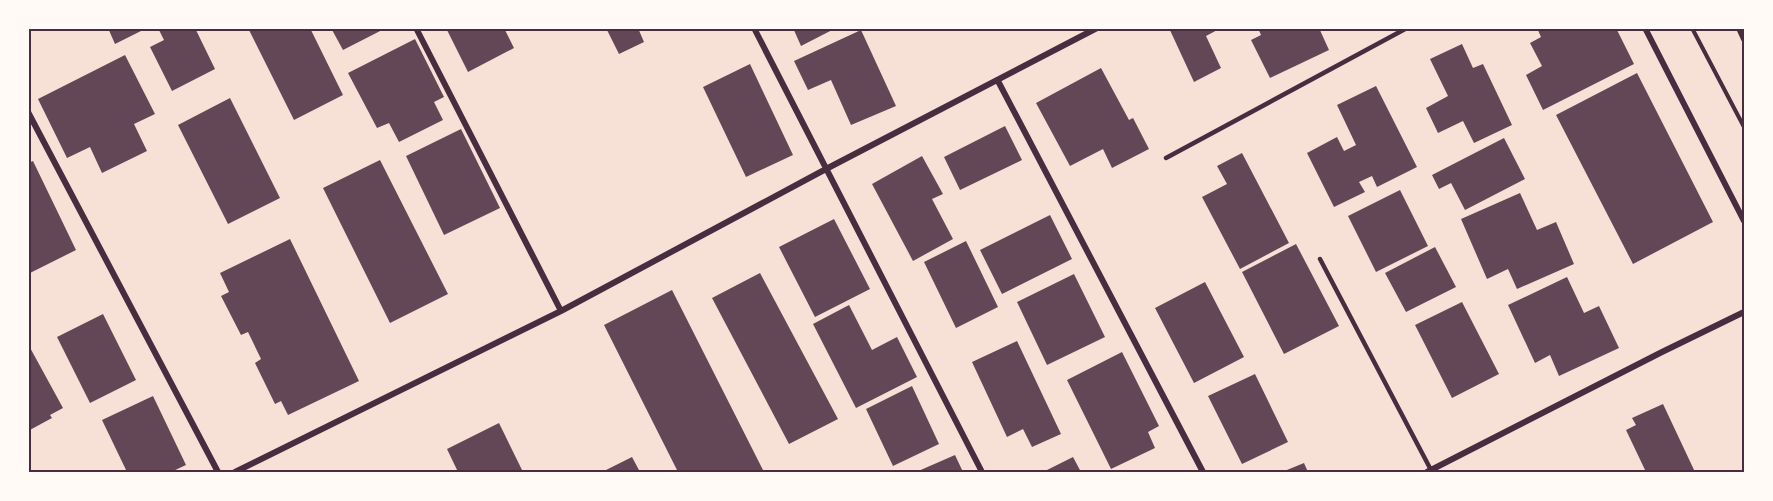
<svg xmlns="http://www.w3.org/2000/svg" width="1773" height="501" viewBox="0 0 1773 501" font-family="Montserrat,sans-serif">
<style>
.building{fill:#644757}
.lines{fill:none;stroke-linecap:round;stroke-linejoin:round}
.path{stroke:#4a2c40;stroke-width:4}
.service{stroke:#4a2c40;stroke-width:4.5}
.minor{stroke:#4a2c40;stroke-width:6}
.neatline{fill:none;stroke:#4a2c40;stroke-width:2}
</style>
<rect width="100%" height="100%" fill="#f7e1d7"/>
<!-- building -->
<path class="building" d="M108 28H147L115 44Z
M158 28H195L215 69 172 91 150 47 164 40Z
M248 28H310L343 95 294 120Z
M331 28H386L343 50Z
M446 28H504L514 48 468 72Z
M606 28H638L644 42 619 54Z
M793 28H836L801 46Z
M1169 28H1221L1206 36 1221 68 1194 82Z
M1258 28H1319L1329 50 1270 78 1251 40 1261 35Z
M1537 28H1616L1634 64 1543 110 1526 75 1542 66 1530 43 1541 37Z
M861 30 896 106 851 125 831 80 808 90 794 61Z
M415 39 444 97 434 102 443 120 399 142 389 123 377 128 348 73Z
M1462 44 1473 68 1483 64 1512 125 1474 143 1463 121 1438 133 1426 108 1448 96 1430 59Z
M125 55 155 114 134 124 147 151 102 173 90 147 67 158 38 99Z
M750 64 793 155 746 177 703 87Z
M1101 68 1129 120 1133 118 1149 149 1112 168 1103 149 1070 166 1036 103Z
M1637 73 1713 222 1633 264 1556 115Z
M1376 86 1417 167 1377 187 1372 176 1359 182 1365 192 1334 207 1307 153 1337 137 1344 151 1356 145 1337 105Z
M230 98 280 198 228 224 178 125Z
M1005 126 1022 160 960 190 944 157Z
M461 129 500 208 444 235 406 156Z
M1504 138 1525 179 1465 210 1451 183 1439 189 1432 175Z
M1242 153 1289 243 1240 269 1202 197 1227 184 1217 166Z
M922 156 943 194 932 199 953 239 913 261 872 184Z
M380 160 448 294 390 323 323 188Z
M33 161 76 250 28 274V163Z
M1400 190 1428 246 1376 272 1348 216Z
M1520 193 1537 230 1556 222 1574 264 1517 289 1508 269 1487 279 1461 219Z
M1050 215 1072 259 1002 294 980 250Z
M834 219 870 289 815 317 779 247Z
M290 239 359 381 288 415 281 401 275 404 255 363 261 359 248 332 241 335 221 296 229 292 220 273Z
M966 241 998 307 956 328 924 262Z
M1296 244 1339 326 1284 354 1242 272Z
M1435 247 1456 287 1406 312 1385 273Z
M760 273 838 419 789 444 712 298Z
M1074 274 1105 337 1047 365 1017 302Z
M1567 277 1584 313 1599 306 1619 348 1559 376 1550 355 1535 363 1508 305Z
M1205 282 1244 357 1194 383 1155 308Z
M672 290 764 472H678L604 325Z
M1462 302 1499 374 1452 398 1415 325Z
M849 305 872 350 897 337 917 377 856 408 813 324Z
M103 314 136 380 90 403 57 337Z
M1017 341 1061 434 1032 447 1023 429 1007 437 972 362Z
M28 344 63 408 50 415 52 418 28 431Z
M1122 352 1159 426 1148 432 1155 448 1111 469 1067 380Z
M1255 374 1288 442 1242 464 1208 396Z
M912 386 939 444 893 466 866 409Z
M153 396 186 465 171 472H127L102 420Z
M1663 404 1695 472H1646L1626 430 1636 425 1632 418Z
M499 423 523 472H458L447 449Z
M955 455 963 472H916Z
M632 457 640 472H602Z
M1073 457 1081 472H1043Z
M1304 463 1308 472H1282Z"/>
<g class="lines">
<!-- path -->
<path class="path" d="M1692 28 1744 127"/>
<!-- service -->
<path class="service" d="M1166 158 1407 28
M1320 259 1431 470"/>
<!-- minor -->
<path class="minor" d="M416 28 561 311
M754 28 982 472
M1645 28 1744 221
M1739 28 1744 39
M998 81 1203 472
M28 112 218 472
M235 472 561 311 826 169 1097 28
M1427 472 1662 352 1744 312"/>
</g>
<!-- border -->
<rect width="1773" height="501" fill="none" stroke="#fffaf5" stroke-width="60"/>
<rect x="30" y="30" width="1713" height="441" class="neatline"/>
</svg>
